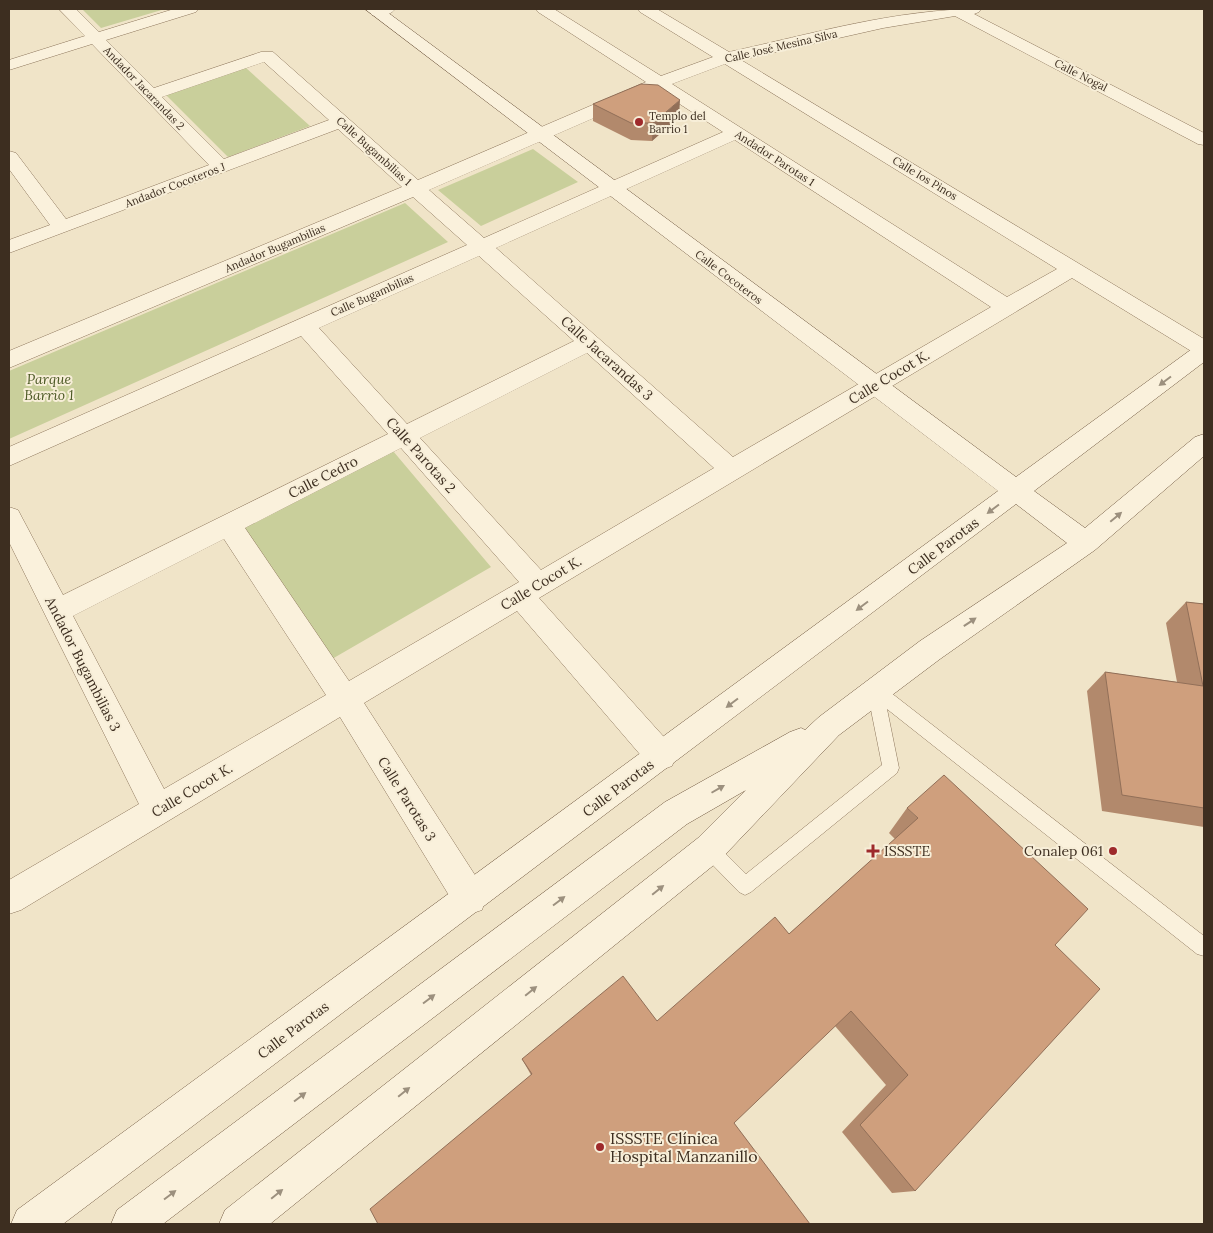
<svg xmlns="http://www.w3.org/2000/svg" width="1213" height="1233" viewBox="0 0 1213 1233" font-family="Lora,serif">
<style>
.green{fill:#c9cf9b}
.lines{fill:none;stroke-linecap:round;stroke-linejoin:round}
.lane-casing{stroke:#8d765c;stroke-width:1}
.street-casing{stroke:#8d765c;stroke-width:1}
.secondary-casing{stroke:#6f573f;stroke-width:1}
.lane{fill:#faf1dc;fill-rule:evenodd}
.street{fill:#faf1dc;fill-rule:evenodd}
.secondary{fill:#faf1dc;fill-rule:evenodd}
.wall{fill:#b2896c}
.shaded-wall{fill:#916f58}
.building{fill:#cf9f7d;stroke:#916f58}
.oneway{fill:#9c907e}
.poi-dot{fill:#9e2a2b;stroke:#f7eed8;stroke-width:2}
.labels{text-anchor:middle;stroke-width:4;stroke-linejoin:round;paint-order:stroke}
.far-street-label{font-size:11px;fill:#3d2e20;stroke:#f7eed8}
.far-poi-label{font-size:11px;fill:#3d2e20;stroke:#f7eed8;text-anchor:start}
.street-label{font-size:14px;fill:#3d2e20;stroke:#f7eed8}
.park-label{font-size:14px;font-style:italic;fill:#4d5a26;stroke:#f7eed8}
.poi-label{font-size:14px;fill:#3d2e20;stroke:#f7eed8;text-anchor:start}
.near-poi-label{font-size:16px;fill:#3d2e20;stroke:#f7eed8;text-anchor:start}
</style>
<rect width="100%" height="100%" fill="#f0e4c8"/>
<!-- green -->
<path class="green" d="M82 9H165L101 28Z
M245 67 310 126 228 157 165 94Z
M533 149 578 182 481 226 438 190Z
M405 203 448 242 9 439V371Z
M393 451 491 567 332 659 241 528Z"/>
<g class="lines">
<defs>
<path id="lane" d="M875 683 881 685 1204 936V956L1197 954 887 709 899 768 897 773 751 892 745 895 739 892 703 855 700 849 703 843 709 840 715 843 746 874 882 765 867 690 869 685Z"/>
<path id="street" d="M59 9H76L99 32 174 9H198L196 12 106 40 154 88 261 52H273L418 180 646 82 538 12 536 9H554L661 76 713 57 640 12 638 9H657L729 52C812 34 896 9 981 9L979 12 974 14 1204 133V145L1198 144 955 16 883 28 741 60 1204 339V357L1196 354 1072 278 539 598 672 746 676 756 672 766 661 770 650 766 517 611 364 703 482 886 486 898 482 910 470 914 458 910 340 717 21 910 9 914V880L139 804 9 542V507L18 510 63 595 388 434 301 336 9 466V447L467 245 413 197 9 368V351L402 187 338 129 9 253V240L50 225 9 169V151L16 153 66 219 209 165 92 44 9 70V60L85 36ZM264 62 329 120 224 159 162 97ZM725 64 1057 269 1007 297 672 84ZM658 90 723 132 484 238 429 190ZM735 140 991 307 733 457 496 248ZM479 256 574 341 407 424 319 328ZM587 353 714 468 541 570 420 438ZM401 448 519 582 349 681 245 528ZM224 539 326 695 164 789 73 616Z
M372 9H395C390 16 380 17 372 15L370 12Z"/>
<path id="secondary" d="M365 9H383L1016 477 1196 346 1204 343V362L1034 491 1085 528 1195 437 1204 434V456L1095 550 940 659 839 735 720 860 270 1224H219L225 1210 698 838 746 790 687 824 163 1224H111L117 1210 665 802 790 732 801 728 805 730 819 717 920 641 1067 543 1016 504 63 1224H11L17 1210 998 491Z"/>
</defs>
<!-- lane casing -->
<use href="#lane" class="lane-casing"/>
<!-- street casing -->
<use href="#street" class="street-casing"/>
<!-- secondary casing -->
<use href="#secondary" class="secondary-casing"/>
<!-- lane -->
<use href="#lane" class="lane"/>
<!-- street -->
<use href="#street" class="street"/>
<!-- secondary -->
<use href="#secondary" class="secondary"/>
</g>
<!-- wall -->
<path class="wall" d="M593 104 679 117 652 141 631 140 593 121Z
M1186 602 1204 604V827L1102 811 1087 691 1105 672 1177 682 1166 623Z
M907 808 1055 945 915 1191 892 1193 842 1132 886 1085 835 1026 531 1075 522 1059 657 1021 789 934 895 839 889 833Z"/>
<!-- shaded-wall -->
<path class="shaded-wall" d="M680 100 679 117 652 141 653 123Z"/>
<!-- building -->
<path class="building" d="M641 84 658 85 680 100 653 123H631L593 104Z
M1186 602 1204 604V808L1122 795 1105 672 1203 686Z
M944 775 1088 909 1055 945 1100 989 915 1191 860 1125 908 1075 851 1011 734 1123 810 1224H378L370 1209 532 1074 522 1059 623 976 657 1021 775 917 789 934 918 818 907 808Z"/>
<!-- one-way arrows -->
<defs><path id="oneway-solid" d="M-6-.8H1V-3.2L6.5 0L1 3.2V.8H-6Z" transform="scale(1.25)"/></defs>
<g class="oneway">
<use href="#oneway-solid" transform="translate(1165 381) rotate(143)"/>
<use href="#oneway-solid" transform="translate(993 509) rotate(143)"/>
<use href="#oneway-solid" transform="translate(1116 517) rotate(-40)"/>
<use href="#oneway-solid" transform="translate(862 606) rotate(143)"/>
<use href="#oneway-solid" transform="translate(970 622) rotate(-34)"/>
<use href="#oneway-solid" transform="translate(732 703) rotate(143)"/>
<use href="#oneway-solid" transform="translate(718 789) rotate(-30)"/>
<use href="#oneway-solid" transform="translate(658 890) rotate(-39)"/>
<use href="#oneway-solid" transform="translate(559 901) rotate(-37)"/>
<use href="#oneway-solid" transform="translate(531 991) rotate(-39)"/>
<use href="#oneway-solid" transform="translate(429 999) rotate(-37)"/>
<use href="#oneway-solid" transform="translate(404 1092) rotate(-39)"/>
<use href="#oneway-solid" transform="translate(300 1097) rotate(-37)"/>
<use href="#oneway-solid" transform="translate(277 1194) rotate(-39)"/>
<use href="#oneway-solid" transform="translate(170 1195) rotate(-37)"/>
</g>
<!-- markers -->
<g class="poi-dot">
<circle cx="639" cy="122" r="5"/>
<path d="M870.5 843.5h5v5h5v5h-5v5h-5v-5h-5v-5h5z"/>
<circle cx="1113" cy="851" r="5"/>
<circle cx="600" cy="1147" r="5"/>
</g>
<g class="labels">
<!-- far-street labels -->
<g class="far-street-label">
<text transform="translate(781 46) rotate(-13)" y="4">Calle José Mesina Silva</text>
<text transform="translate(1081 75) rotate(27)" y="4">Calle Nogal</text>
<text transform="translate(144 88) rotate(46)" y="4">Andador Jacarandas 2</text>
<text transform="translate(374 151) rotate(42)" y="4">Calle Bugambilias 1</text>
<text transform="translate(775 158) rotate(33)" y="4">Andador Parotas 1</text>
<text transform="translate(925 178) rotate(31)" y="4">Calle los Pinos</text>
<text transform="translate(175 185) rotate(-21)" y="4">Andador Cocoteros J</text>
<text transform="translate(275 248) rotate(-23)" y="4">Andador Bugambilias</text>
<text transform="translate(729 277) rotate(37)" y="4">Calle Cocoteros</text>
<text transform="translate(372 295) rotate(-24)" y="4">Calle Bugambilias</text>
</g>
<!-- far-poi labels -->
<g class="far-poi-label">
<text x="649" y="120">Templo del<tspan x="649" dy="13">Barrio 1</tspan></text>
</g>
<!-- street labels -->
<g class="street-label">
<text transform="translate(607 358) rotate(42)" y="5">Calle Jacarandas 3</text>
<text transform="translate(889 377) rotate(-31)" y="5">Calle Cocot K.</text>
<text transform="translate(421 455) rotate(48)" y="5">Calle Parotas 2</text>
<text transform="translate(323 477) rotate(-27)" y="5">Calle Cedro</text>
<text transform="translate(943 546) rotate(-37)" y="5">Calle Parotas</text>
<text transform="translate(541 583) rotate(-31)" y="5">Calle Cocot K.</text>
<text transform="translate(83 664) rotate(63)" y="5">Andador Bugambilias 3</text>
<text transform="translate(618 788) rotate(-37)" y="5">Calle Parotas</text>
<text transform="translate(192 790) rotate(-31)" y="5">Calle Cocot K.</text>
<text transform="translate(407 799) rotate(58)" y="5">Calle Parotas 3</text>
<text transform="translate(293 1030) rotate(-37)" y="5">Calle Parotas</text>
</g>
<!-- park labels -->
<g class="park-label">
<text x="49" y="384">Parque<tspan x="49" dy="16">Barrio 1</tspan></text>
</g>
<!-- poi labels -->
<g class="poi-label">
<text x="884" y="856">ISSSTE</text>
<text x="1103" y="856" text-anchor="end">Conalep 061</text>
</g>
<!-- near-poi labels -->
<g class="near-poi-label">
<text x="610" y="1144">ISSSTE Clínica<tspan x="610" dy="18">Hospital Manzanillo</tspan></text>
</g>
</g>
<!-- border -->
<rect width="1213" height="1233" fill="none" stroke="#3d2e20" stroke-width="20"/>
</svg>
